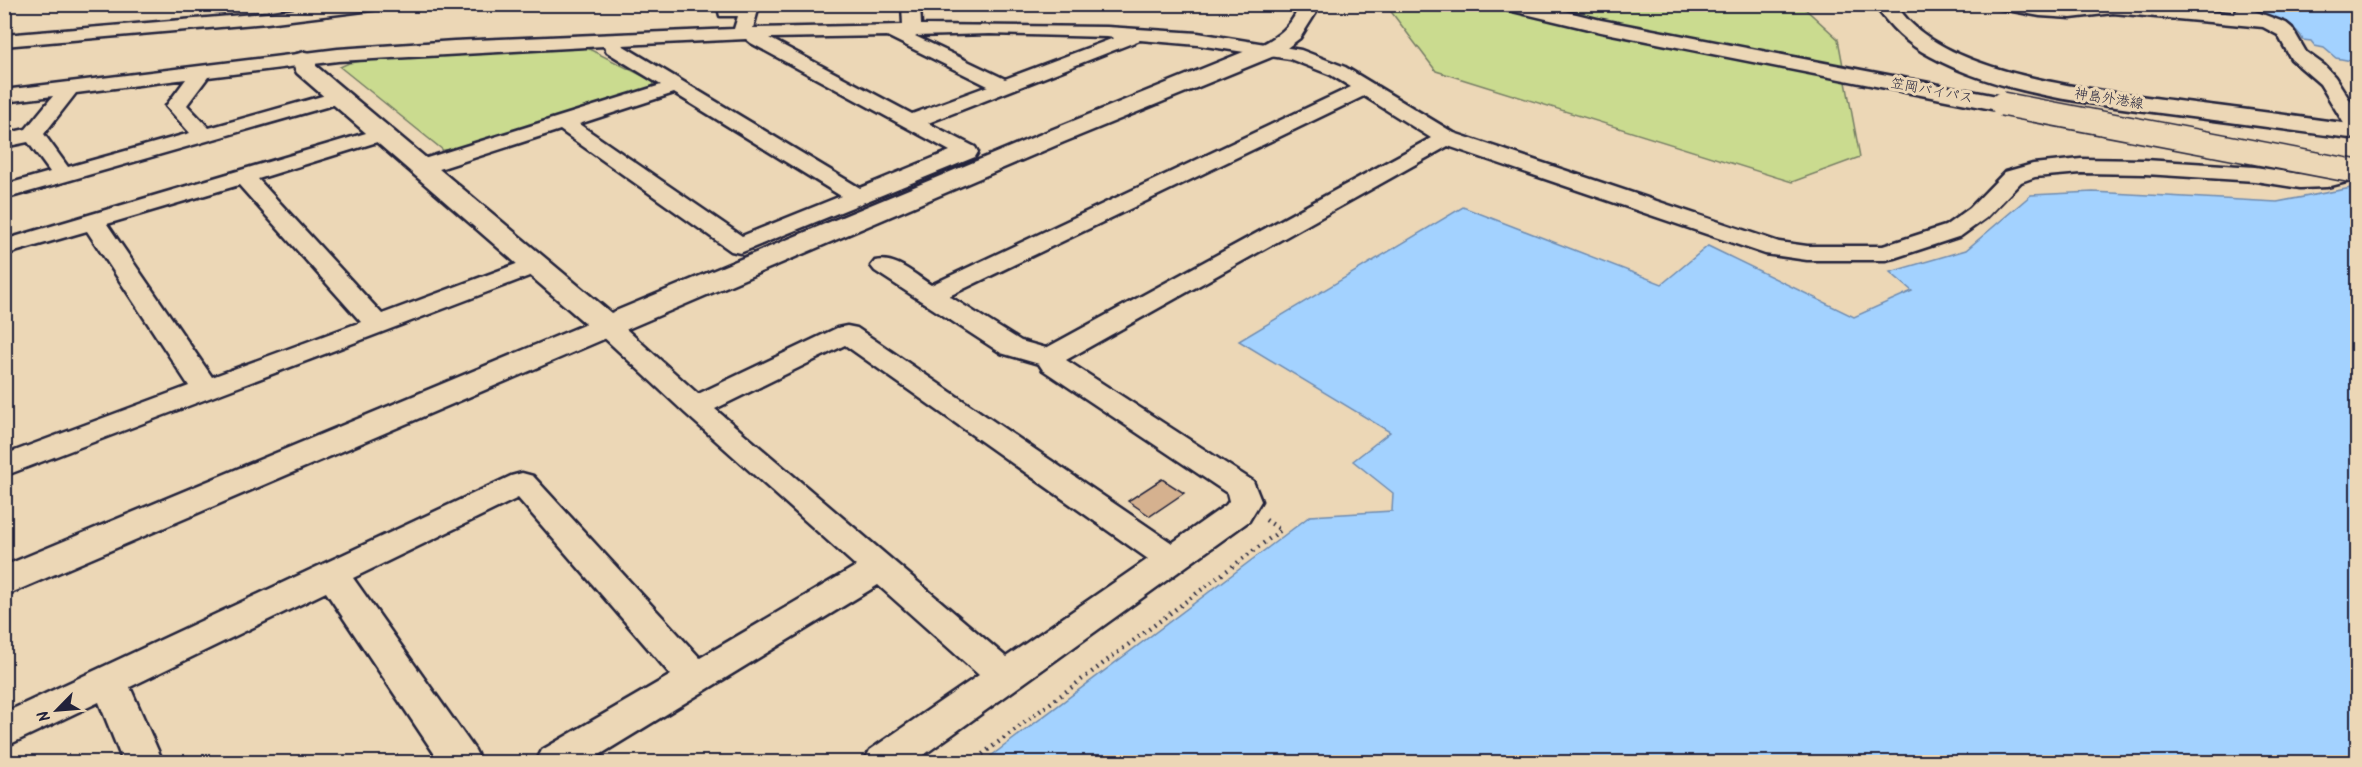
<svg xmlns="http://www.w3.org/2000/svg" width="2362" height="767" viewBox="0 0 2362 767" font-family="Kalam,'Klee One',sans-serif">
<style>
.green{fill:#cadb8f;stroke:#767e65;stroke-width:1.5}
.water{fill:#a3d2ff;stroke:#6f8cb1;stroke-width:1.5}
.building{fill:#d5b18f;stroke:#22223b;stroke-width:1.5}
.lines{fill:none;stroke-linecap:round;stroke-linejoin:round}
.minor-casing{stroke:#22223b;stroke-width:5}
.tertiary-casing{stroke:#22223b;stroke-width:5}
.secondary-casing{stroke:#22223b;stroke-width:5}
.motorway-casing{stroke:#22223b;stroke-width:5}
.path{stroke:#22223b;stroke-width:4.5;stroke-dasharray:1.5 5;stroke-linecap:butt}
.minor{fill:#ecd7b6;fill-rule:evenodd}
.tertiary{fill:#ecd7b6;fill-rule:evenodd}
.secondary{fill:#ecd7b6;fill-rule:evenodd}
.motorway{fill:#ecd7b6;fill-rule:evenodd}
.motorway-bridge-casing{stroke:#22223b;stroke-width:26;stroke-linecap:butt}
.motorway-bridge{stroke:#ecd7b6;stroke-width:23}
.labels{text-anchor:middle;stroke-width:6;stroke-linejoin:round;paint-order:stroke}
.far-street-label{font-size:14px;fill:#22223b;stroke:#ecd7b6}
</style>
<rect width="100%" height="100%" fill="#ecd7b6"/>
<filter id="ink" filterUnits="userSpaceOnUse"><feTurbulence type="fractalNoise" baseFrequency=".0167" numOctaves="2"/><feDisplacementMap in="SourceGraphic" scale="12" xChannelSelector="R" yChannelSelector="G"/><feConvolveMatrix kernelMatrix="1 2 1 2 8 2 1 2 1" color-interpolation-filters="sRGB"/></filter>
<g filter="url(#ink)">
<!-- green -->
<path class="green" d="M1386 5H1801L1838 39 1860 157 1792 182 1436 71Z
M587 48 655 82 652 87 455 151 443 150 340 67 349 63 368 60Z"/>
<!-- water -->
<path class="water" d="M2241 5H2357V62L2336 58 2324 48 2315 46 2311 41 2303 40C2295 20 2259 15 2241 5Z
M2357 187V762H983L1310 516 1392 511 1393 493 1353 461 1390 432 1239 341 1463 207 1662 284 1708 246 1854 317 1912 291 1890 272 1966 250 2031 195 2093 192 2277 202Z"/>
<!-- building -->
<path class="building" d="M1162 479 1184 493 1150 516 1128 501Z"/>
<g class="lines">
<defs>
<path id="minor" d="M334 4H388L380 9 267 23 4 46V35L267 13Z
M714 4 755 6 758 10 753 28 903 25 902 4H920L921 25 1107 27 1198 33 1301 50 1345 67 1454 133 1779 242 1807 246H1883L1945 226 1970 208 2005 172 2033 164 2081 159 2145 160 2255 167 2300 174 2327 173 2358 165V179L2327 187 2300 188 2255 181 2145 174 2081 173 2035 177 2021 182 1986 218 1961 236 1894 258 1885 260H1807L1765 254 1448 146 1066 360 1253 481 1261 501 1249 521 914 762H864L870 750 979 675 878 585 588 762H536L542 750 671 675 518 498 353 578 475 750 481 762H440L326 592 130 687 163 762H123L99 702 4 747V713L511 476 522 473 533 476 700 658 856 566 685 413 598 332 594 326 598 320 607 318 616 320 698 394 837 328 847 326 857 328 1172 543 1226 505 1229 501 1227 493 1043 370 1039 364 1001 353 875 271 871 266 875 261C895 256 914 274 931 285L1351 87 1331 75 1290 59 1198 45 1140 40 928 123 975 147 978 152 975 157 740 253 731 251 560 130 430 172 422 174 414 172 411 167 414 162 661 85 607 52 604 46 338 61 208 77 187 105 209 128 340 91 347 93 350 97 347 101 4 199V185L50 172 28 142 4 147V134L26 129 53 96 4 102V90L338 49 454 41 734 29 738 16H720L718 8ZM990 34 1107 37 1114 38 1005 79 915 36ZM887 36 988 86 912 114 769 38ZM746 39 751 43 950 151 860 188 622 45ZM186 79 166 106 190 133 68 167 44 134 76 93ZM674 93 841 196 742 236 579 124ZM1364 96 1431 138 1046 348 1021 341 949 296ZM845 345 1148 559 1006 657 715 409Z
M1994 4 2071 8 2131 4 2235 14 2237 9H2249L2286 23 2292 28 2306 52 2324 65 2335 77 2358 113V137L2351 135 2320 84 2291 59 2278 35 2263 27 2113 13 2071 18 2040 16 1996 8Z
M383 128 390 130 394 134 390 138 258 179 382 314 527 260 536 257 545 260 549 265 545 270 4 476V455L189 386 87 231 4 255V240ZM239 185 361 322 212 377 107 224Z"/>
<path id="tertiary" d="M1293 4H1313L1317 11 1300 38 1279 54 1064 142 4 596V566L586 324 297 73C293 66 293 61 297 54L305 52 313 54 316 59V66L611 313 1046 132 1263 44C1278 36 1290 27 1297 11Z"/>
<path id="secondary" d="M1874 4H1895C1901 11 1906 19 1913 25 1970 79 2109 92 2186 102 2243 109 2300 117 2358 125V139C2294 131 2231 122 2168 114 2091 104 1999 94 1930 56 1907 44 1889 26 1874 4Z"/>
<path id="motorway" d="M1497 4H1535L1601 20 2002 97 2010 99 2014 104 2010 109 2002 111 1601 32 1500 8Z"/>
</defs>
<!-- minor casing -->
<use href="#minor" class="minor-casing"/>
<!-- tertiary casing -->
<use href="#tertiary" class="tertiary-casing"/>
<!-- secondary casing -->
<use href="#secondary" class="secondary-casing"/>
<!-- motorway casing -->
<use href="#motorway" class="motorway-casing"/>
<!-- path -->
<path class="path" d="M972 762 1281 530 1266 520"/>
<!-- minor -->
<use href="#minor" class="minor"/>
<!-- tertiary -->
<use href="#tertiary" class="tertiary"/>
<!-- secondary -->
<use href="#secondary" class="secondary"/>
<!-- motorway -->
<use href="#motorway" class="motorway"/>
<defs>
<path id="motorway-bridge" d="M2002 104 2358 172"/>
</defs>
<!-- motorway-bridge casing -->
<use href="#motorway-bridge" class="motorway-bridge-casing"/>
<!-- motorway-bridge -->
<use href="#motorway-bridge" class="motorway-bridge"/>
</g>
</g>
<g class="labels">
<!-- far-street labels -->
<g class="far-street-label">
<text transform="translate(1932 90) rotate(11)" y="5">笠岡バイパス</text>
<text transform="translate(2109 98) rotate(9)" y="5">神島外港線</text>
</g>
</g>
<!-- margin -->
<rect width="2362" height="767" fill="none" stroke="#ecd7b6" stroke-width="24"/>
<rect x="12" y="12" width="2338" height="743" fill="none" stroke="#22223b" stroke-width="2" filter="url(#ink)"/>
<!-- north arrow -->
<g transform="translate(57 710) rotate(245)" stroke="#ecd7b6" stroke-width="4.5" paint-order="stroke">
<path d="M0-4.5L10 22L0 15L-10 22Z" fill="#22223b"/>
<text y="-9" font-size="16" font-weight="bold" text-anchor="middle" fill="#22223b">N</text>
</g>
</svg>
